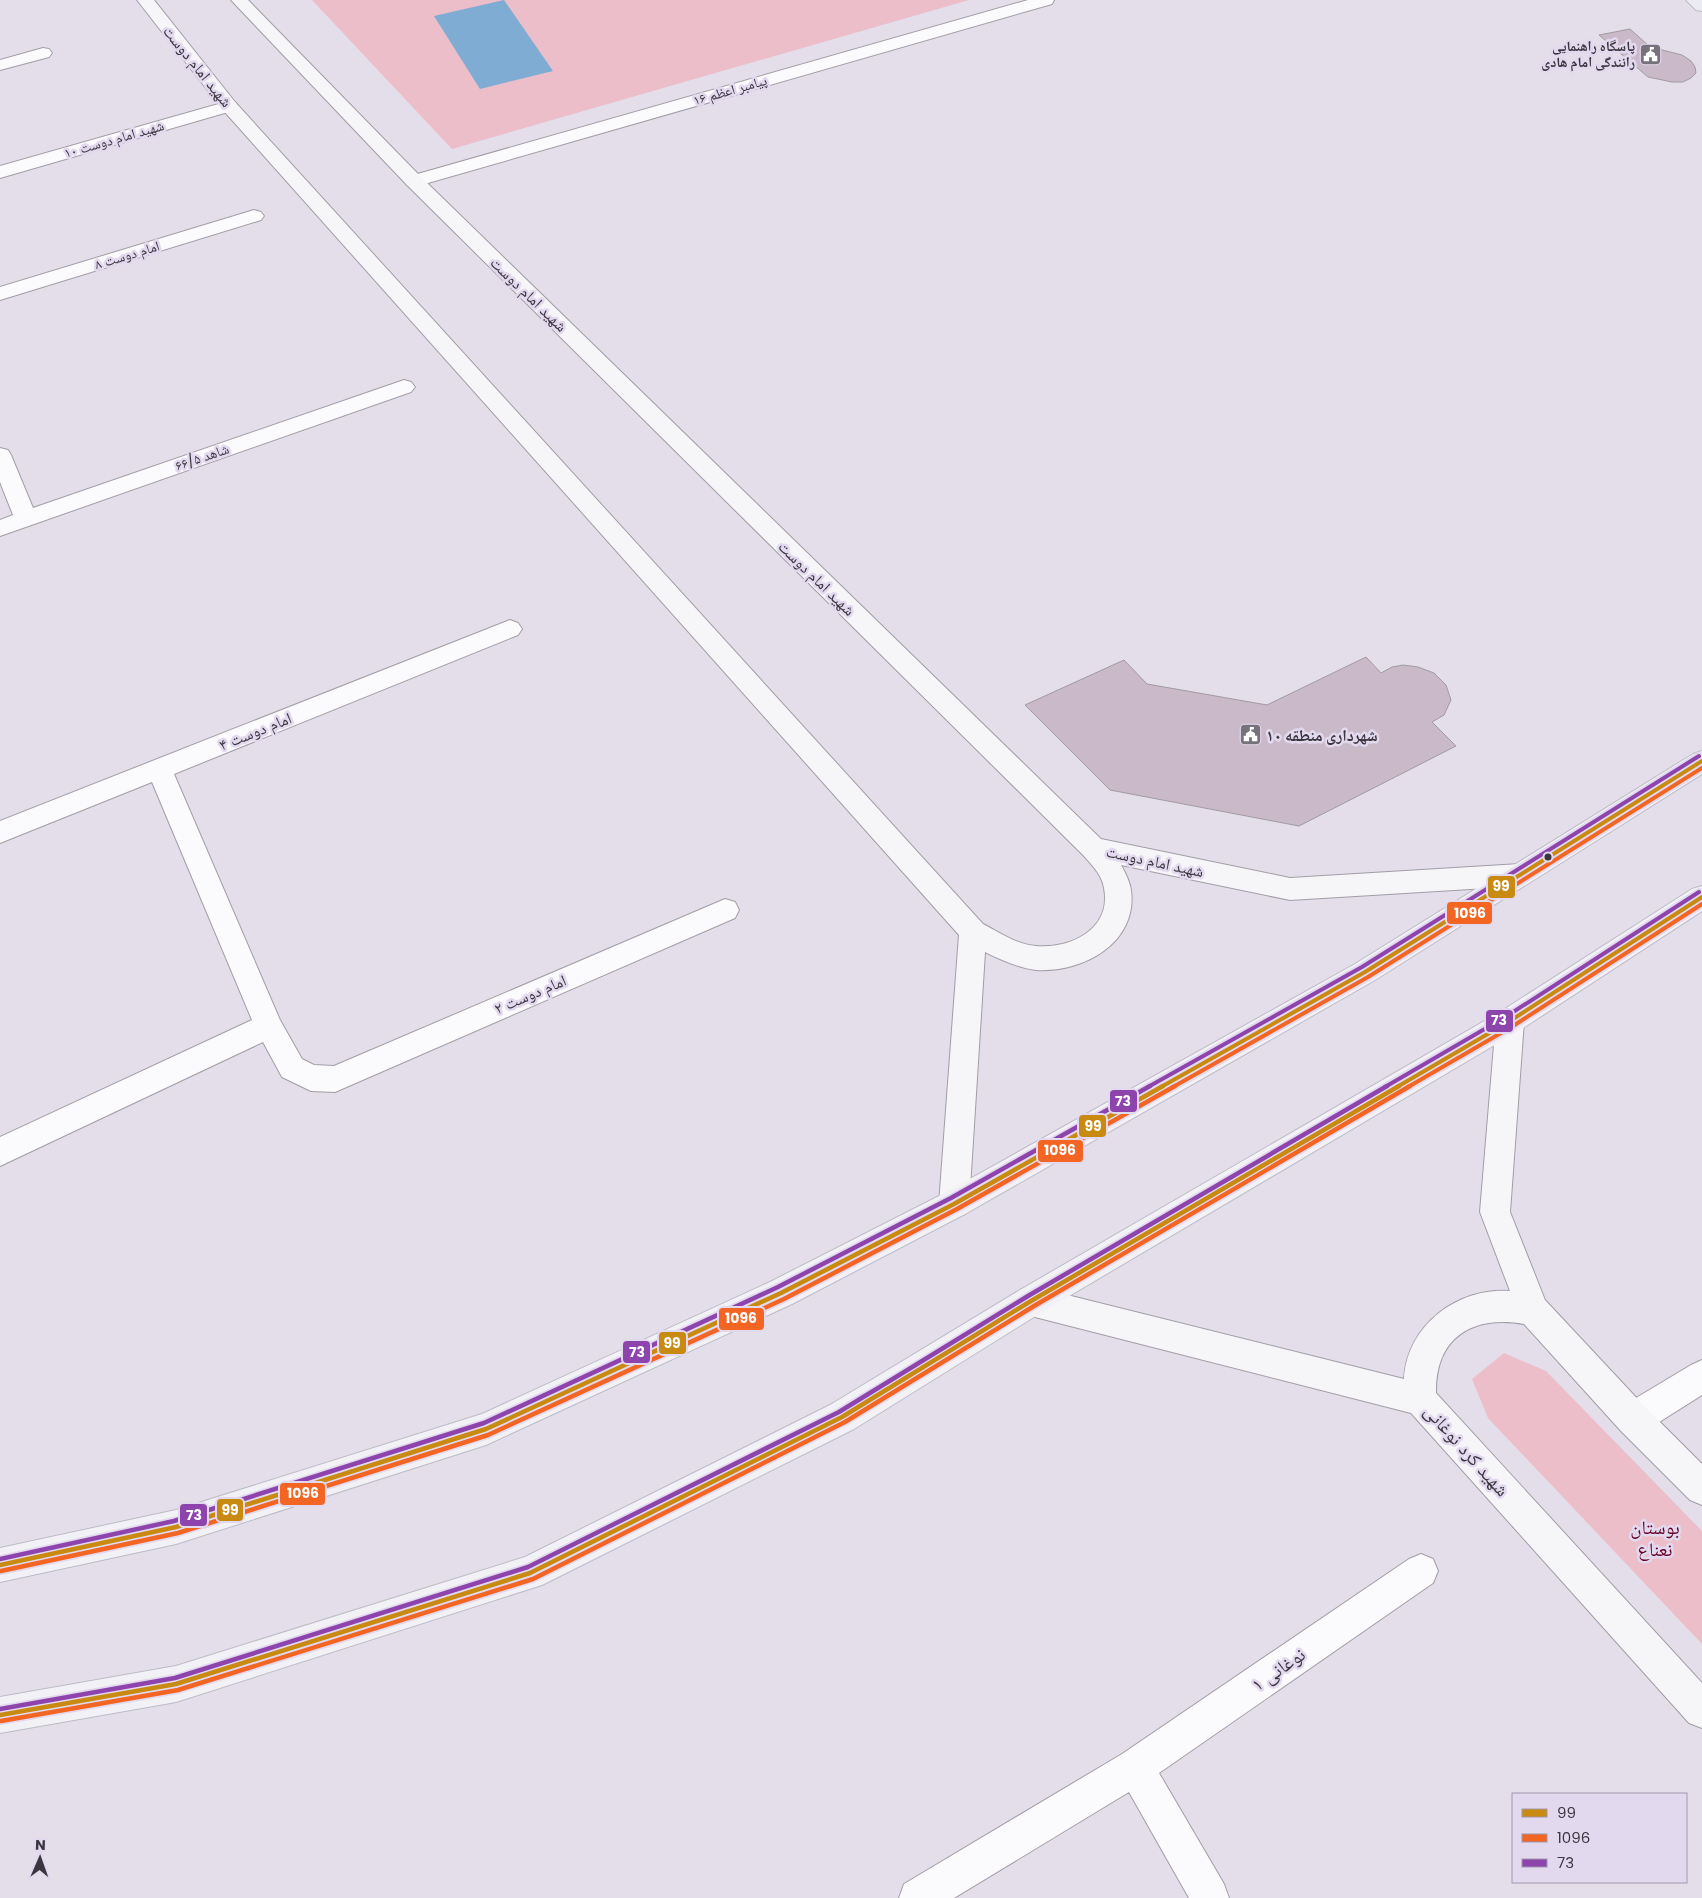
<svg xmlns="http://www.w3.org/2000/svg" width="1702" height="1898" viewBox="0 0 1702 1898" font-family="Poppins,'Noto Naskh Arabic',sans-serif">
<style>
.green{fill:#ebbeca}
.water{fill:#7eacd2}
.building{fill:#cabac9;stroke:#a09aa2}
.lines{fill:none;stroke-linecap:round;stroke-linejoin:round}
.street-casing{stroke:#a19da6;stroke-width:2}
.secondary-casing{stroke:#a19da6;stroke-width:2}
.primary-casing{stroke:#bcbbc7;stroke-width:2}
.highway-casing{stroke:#bcbbc7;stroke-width:2}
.street{fill:#fbfafc;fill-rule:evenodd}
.secondary{fill:#f6f6f9;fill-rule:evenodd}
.primary{fill:#f2f2f6;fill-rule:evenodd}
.highway{fill:#ebecf3;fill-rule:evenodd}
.bus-1-far1-casing{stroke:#e3d9ef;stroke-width:8}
.bus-1-casing{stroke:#e3d9ef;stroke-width:8}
.bus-2-far1-casing{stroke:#e3d9ef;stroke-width:8}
.bus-2-casing{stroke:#e3d9ef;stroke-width:8}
.bus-3-far1-casing{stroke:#e3d9ef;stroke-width:8}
.bus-3-casing{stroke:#e3d9ef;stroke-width:8}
.bus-1-far1{stroke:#c88a10;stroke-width:4}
.bus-1{stroke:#c88a10;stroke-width:4.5}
.bus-2-far1{stroke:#f26522;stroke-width:4}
.bus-2{stroke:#f26522;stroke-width:4.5}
.bus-3-far1{stroke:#8e44ad;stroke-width:4}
.bus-3{stroke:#8e44ad;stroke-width:4.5}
.bus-dot{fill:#3a363f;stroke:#e3d9ef;stroke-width:2}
.labels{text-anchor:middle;stroke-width:5;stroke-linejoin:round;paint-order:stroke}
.far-poi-label{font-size:14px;font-weight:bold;fill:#3a363f;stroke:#e3d9ef;text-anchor:end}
.far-street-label{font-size:14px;fill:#3a363f;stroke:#e3d9ef}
.street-label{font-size:16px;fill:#3a363f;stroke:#e3d9ef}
.poi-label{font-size:16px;font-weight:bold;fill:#3a363f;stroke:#e3d9ef;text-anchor:start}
.near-street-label{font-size:19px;fill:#3a363f;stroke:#e3d9ef}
.near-park-label{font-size:19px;fill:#660026;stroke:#e3d9ef}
.line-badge{stroke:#e3d9ef;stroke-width:2}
.badge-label{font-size:14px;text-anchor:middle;font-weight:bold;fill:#fff}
</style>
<rect width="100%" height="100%" fill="#e4deea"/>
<!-- green -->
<path class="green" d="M312 0H969L452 149Z
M1504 1353 1546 1371 1702 1531V1644L1488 1418 1472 1379Z"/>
<!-- water -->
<path class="water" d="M504 0 553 71 480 89 434 16Z"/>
<!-- building -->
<path class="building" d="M1630 29 1649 46 1655 45 1662 50 1682 55 1691 61 1695 67 1696 73 1691 78 1683 82H1672L1648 77 1599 35Z
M1366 657 1381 673 1392 667 1403 665 1418 667 1434 673 1446 685 1451 700 1444 715 1432 722 1456 746 1299 826 1110 790 1025 705 1124 660 1147 684 1267 705Z"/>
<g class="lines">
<defs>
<path id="street" d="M1028 0H1054L1052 4 421 185 414 187 407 185 405 181 407 177Z
M43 48 49 49 52 53 49 57 0 70V60Z
M229 101 235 102 238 106 235 110 0 178V166Z
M254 210 261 212 264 216 261 220 0 300V287Z
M404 380 411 382 415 387 411 392 0 536V520L13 515 0 482V448L8 450 11 455 33 508Z
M510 620 518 623 522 629 518 635 174 774 280 1020 302 1059 314 1065 334 1066 725 899 735 902 739 910 735 918 335 1092 311 1091 282 1077 263 1042 0 1166V1137L252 1020 152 782 0 843V821Z
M1702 1360V1395L1645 1431 1633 1435 1621 1431 1617 1419 1621 1407 1691 1365Z
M1421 1554 1433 1559 1438 1571 1433 1583 1159 1773 1224 1884 1229 1898H1189L1129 1792 954 1898H899L904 1884 1122 1754 1409 1559Z"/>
<path id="secondary" d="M137 0H154L235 102 983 924C999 932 1017 945 1036 946 1071 949 1112 929 1104 888 1102 875 1092 865 1084 856L407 185 231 0H248L421 177 1101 839 1290 878 1520 864 1529 867 1533 875 1529 883 1520 886 1290 900 1121 865C1125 872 1130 882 1131 890 1138 943 1083 973 1036 970 1019 968 1001 960 985 952L969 1204 965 1214 954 1218 943 1214 939 1204 959 935 223 110Z
M1510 1009 1520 1012 1524 1021 1510 1212 1545 1300 1645 1407 1702 1464V1505L1690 1500 1621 1431 1524 1324C1473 1315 1435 1337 1436 1393L1702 1683V1728L1689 1723 1411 1413 1031 1316 1020 1312 1015 1301 1020 1290 1031 1286 1404 1379C1407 1325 1458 1287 1510 1291L1480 1212 1496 1021 1500 1012Z"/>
<path id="primary" d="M1702 751V774L1375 980 965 1214 792 1304 486 1445 176 1544 0 1582V1548L176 1510 482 1414 770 1282 943 1194 1355 964 1693 754Z
M1702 886V911L1520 1030 1042 1312 854 1429 542 1585 176 1702 0 1733V1697L176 1666 525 1557 830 1405 1020 1290 1500 1012 1692 889Z"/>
<path id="highway" d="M1686 0H1702V11L1696 10Z"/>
</defs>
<!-- street casing -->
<use href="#street" class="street-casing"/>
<!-- secondary casing -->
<use href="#secondary" class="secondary-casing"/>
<!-- primary casing -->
<use href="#primary" class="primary-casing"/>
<!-- highway casing -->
<use href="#highway" class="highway-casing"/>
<!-- street -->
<use href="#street" class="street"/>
<!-- secondary -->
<use href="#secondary" class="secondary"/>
<!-- primary -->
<use href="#primary" class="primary"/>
<!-- highway -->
<use href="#highway" class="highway"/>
<defs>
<path id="bus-1-far1" d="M1161 1087 1365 972 1702 761
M1397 1087 1510 1021 1702 897"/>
<path id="bus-1" d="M0 1565 176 1527 486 1429 781 1293 954 1204 1163 1086
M0 1715 176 1684 530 1573 842 1417 1031 1301 1399 1086"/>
<path id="bus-2-far1" d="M1173 1087 1368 977 1702 768
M1408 1087 1513 1026 1702 904"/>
<path id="bus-2" d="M1 1571 178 1533 488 1435 784 1299 957 1209 1175 1086
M1 1721 178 1690 533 1579 845 1422 1034 1306 1410 1086"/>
<path id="bus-3-far1" d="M1148 1087 1362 967 1699 756
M1385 1087 1507 1016 1699 892"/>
<path id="bus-3" d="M0 1559 174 1521 484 1423 778 1287 951 1198 1150 1086
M0 1709 175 1678 528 1567 839 1412 1028 1296 1387 1086"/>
</defs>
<!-- bus-1-far1 casing -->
<use href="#bus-1-far1" class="bus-1-far1-casing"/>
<!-- bus-1 casing -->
<use href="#bus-1" class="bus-1-casing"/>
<!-- bus-2-far1 casing -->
<use href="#bus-2-far1" class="bus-2-far1-casing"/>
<!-- bus-2 casing -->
<use href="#bus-2" class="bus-2-casing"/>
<!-- bus-3-far1 casing -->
<use href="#bus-3-far1" class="bus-3-far1-casing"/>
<!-- bus-3 casing -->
<use href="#bus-3" class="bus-3-casing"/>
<!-- bus-1-far1 -->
<use href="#bus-1-far1" class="bus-1-far1"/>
<!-- bus-1 -->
<use href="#bus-1" class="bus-1"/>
<!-- bus-2-far1 -->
<use href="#bus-2-far1" class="bus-2-far1"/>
<!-- bus-2 -->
<use href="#bus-2" class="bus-2"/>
<!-- bus-3-far1 -->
<use href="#bus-3-far1" class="bus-3-far1"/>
<!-- bus-3 -->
<use href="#bus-3" class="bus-3"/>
</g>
<!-- icons -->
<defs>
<symbol id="civic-square" viewBox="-11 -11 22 22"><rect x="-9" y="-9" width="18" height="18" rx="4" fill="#76717b" stroke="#e3d9ef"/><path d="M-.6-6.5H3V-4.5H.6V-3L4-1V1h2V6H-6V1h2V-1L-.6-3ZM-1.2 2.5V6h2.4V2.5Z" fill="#fff"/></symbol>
</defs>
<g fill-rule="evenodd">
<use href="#civic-square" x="1638" y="42" width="25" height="25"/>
<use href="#civic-square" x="1238" y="722" width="25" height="25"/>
</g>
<!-- markers -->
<circle class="bus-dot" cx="1548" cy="857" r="4.5"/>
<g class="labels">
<!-- far-poi labels -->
<g class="far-poi-label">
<text x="1635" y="51">پاسگاه راهنمایی<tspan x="1635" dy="16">رانندگی امام هادی</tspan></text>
</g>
<!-- far-street labels -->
<g class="far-street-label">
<text transform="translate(730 90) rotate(-16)" y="5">پیامبر اعظم ۱۶</text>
<text transform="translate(114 139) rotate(-16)" y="5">شهید امام دوست ۱۰</text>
<text transform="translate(127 255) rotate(-17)" y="5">امام دوست ۸</text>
<text transform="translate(202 457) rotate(-19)" y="5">شاهد ۶۶/۵</text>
</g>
<!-- street labels -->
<g class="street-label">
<text transform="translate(198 66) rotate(51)" y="6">شهید امام دوست</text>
<text transform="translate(529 294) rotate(44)" y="6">شهید امام دوست</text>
<text transform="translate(817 578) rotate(44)" y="6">شهید امام دوست</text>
<text transform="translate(255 731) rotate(-22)" y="6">امام دوست ۴</text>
<text transform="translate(1155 861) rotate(12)" y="6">شهید امام دوست</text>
<text transform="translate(530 994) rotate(-23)" y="6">امام دوست ۲</text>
</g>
<!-- poi labels -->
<g class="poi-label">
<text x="1266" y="741">شهرداری منطقه ۱۰</text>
</g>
<!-- near-street labels -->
<g class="near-street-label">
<text transform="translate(1467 1450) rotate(48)" y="7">شهید کرد نوغانی</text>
<text transform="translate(1278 1669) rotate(-35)" y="7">نوغانی ۱</text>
</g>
<!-- near-park labels -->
<g class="near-park-label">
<text x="1655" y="1534">بوستان<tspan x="1655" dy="22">نعناع</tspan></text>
</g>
</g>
<g class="line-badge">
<rect x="1487" y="875" width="29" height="24" rx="5" fill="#c88a10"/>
<rect x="1446" y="901" width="47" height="24" rx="5" fill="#f26522"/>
<rect x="1485" y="1009" width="29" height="24" rx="5" fill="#8e44ad"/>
<rect x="1109" y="1089" width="29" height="24" rx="5" fill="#8e44ad"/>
<rect x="1078" y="1114" width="29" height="24" rx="5" fill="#c88a10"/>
<rect x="1037" y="1139" width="47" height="24" rx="5" fill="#f26522"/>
<rect x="718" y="1307" width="47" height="24" rx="5" fill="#f26522"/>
<rect x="658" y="1331" width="29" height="24" rx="5" fill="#c88a10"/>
<rect x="622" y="1340" width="29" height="24" rx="5" fill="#8e44ad"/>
<rect x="279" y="1482" width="47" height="24" rx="5" fill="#f26522"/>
<rect x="216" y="1498" width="28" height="24" rx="5" fill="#c88a10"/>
<rect x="179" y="1503" width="29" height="24" rx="5" fill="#8e44ad"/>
</g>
<g class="badge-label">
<text x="1501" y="891">99</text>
<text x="1470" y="918">1096</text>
<text x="1499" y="1025">73</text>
<text x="1123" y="1106">73</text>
<text x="1093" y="1131">99</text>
<text x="1060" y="1155">1096</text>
<text x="741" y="1323">1096</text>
<text x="672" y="1348">99</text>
<text x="637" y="1357">73</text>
<text x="303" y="1498">1096</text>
<text x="230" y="1515">99</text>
<text x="194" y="1520">73</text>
</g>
<!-- legend -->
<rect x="1512" y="1793" width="175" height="90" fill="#e3d9ef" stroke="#9f98a9"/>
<rect x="1522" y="1809" width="25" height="8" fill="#c88a10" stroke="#9f98a9"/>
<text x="1557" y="1818" font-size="15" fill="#3a363f">99</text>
<rect x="1522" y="1834" width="25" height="8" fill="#f26522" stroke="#9f98a9"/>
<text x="1557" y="1843" font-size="15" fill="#3a363f">1096</text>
<rect x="1522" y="1859" width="25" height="8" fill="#8e44ad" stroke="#9f98a9"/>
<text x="1557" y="1868" font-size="15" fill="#3a363f">73</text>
<!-- north arrow -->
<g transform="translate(40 1858) rotate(2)" stroke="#e3d9ef" stroke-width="4" paint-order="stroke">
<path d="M0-4L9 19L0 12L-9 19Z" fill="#3a363f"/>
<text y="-8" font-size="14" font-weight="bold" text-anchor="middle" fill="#3a363f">N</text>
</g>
</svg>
